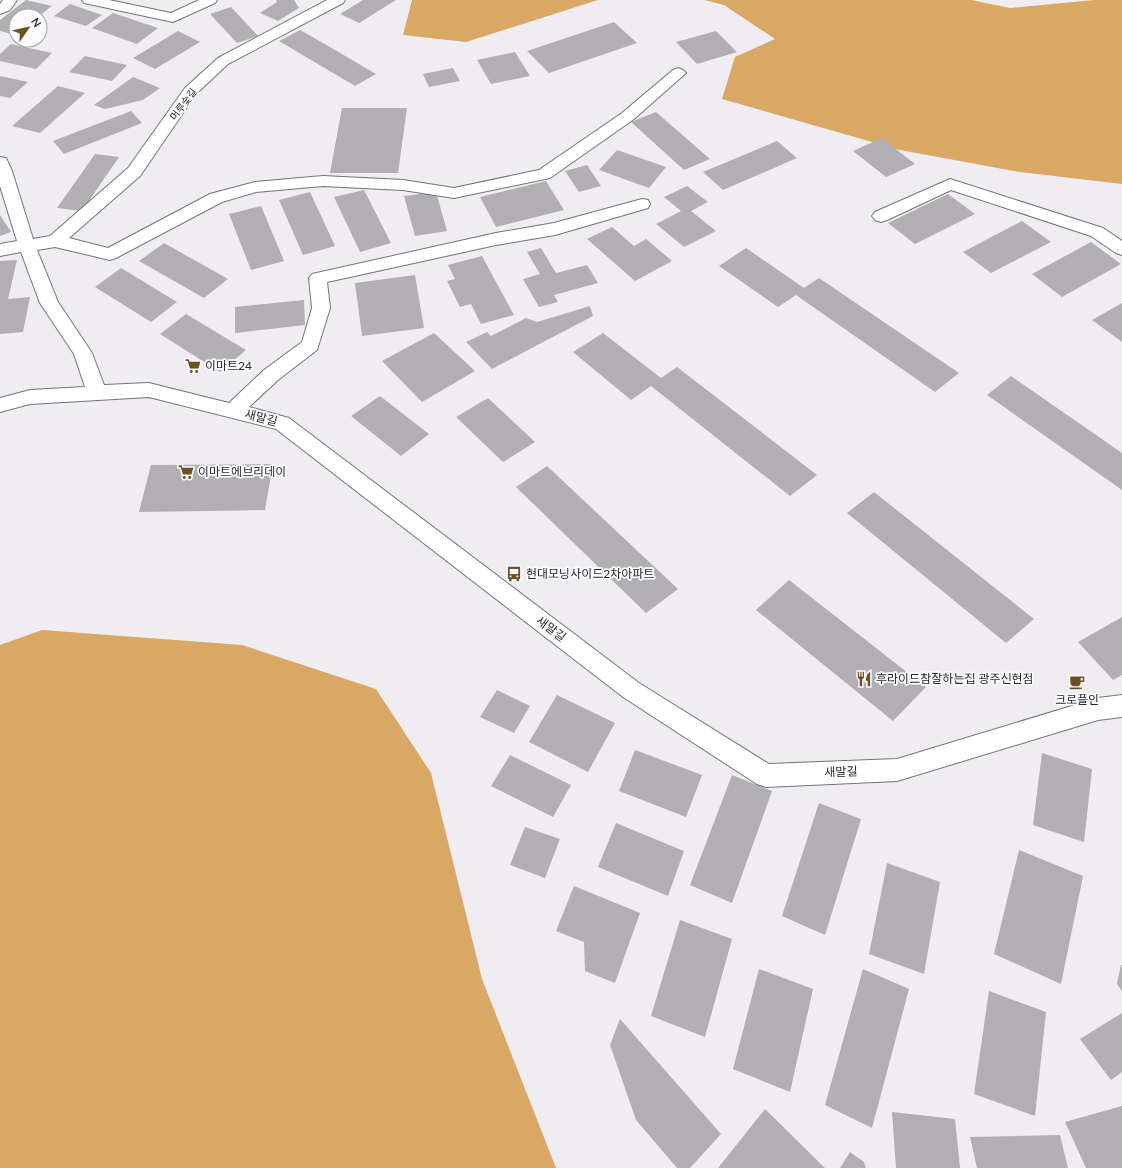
<svg xmlns="http://www.w3.org/2000/svg" width="1122" height="1168" viewBox="0 0 1122 1168" font-family="Lato,'Noto Sans KR',sans-serif">
<style>
.forest{fill:#d8a864}
.building{fill:#b1afb3}
.lines{fill:none;stroke-linecap:round;stroke-linejoin:round}
.minor-casing{stroke:#747376;stroke-width:2}
.minor{fill:#fff;fill-rule:evenodd}
.labels{text-anchor:middle;stroke-width:3.5;stroke-linejoin:round;paint-order:stroke}
.far-street-label{font-size:10px;fill:#272728;stroke:#fcfbfe}
.poi-label{font-size:12px;fill:#272728;stroke:#fcfbfe;text-anchor:start}
.street-label{font-size:12px;fill:#272728;stroke:#fcfbfe}
</style>
<rect width="100%" height="100%" fill="#efedf1"/>
<!-- forest -->
<path class="forest" d="M412 0H598L466 42 403 35Z
M704 0H971L1010 8 1094 0H1122V184L1020 172 900 150 722 99 735 57 775 39 724 5Z
M42 630 242 645 376 689 431 773 482 979 556 1168H0V645Z"/>
<!-- building -->
<path class="building" d="M26 0 52 6 39 16H16L15 35 0 31V20Z
M276 0H294L299 8 278 21 260 13 277 2Z
M363 0H396L359 23 340 14Z
M70 4 102 15 86 26 54 16Z
M231 7 258 36 237 43 210 14Z
M113 13 158 28 137 44 92 28Z
M614 22 637 43 549 73 527 51Z
M300 30 323 43 376 74 355 86 279 41Z
M178 31 200 42 155 69 133 58Z
M716 31 737 52 697 64 676 42Z
M11 44 52 53 36 69 0 61V54Z
M515 52 530 76 491 84 477 60Z
M85 56 127 65 112 81 69 72Z
M453 68 460 81 429 87 423 74Z
M0 76 28 82 10 98 0 96Z
M133 77 160 88 143 100 105 109 94 105Z
M58 86 85 93 40 133 12 126Z
M342 108H407L398 173H330Z
M131 111 142 123 64 154 53 141Z
M656 112 710 159 684 170 631 122Z
M882 138 915 164 886 177 853 151Z
M777 141 797 158 723 190 703 172Z
M617 150 666 167 649 188 599 170Z
M95 154 119 157 82 211 57 208Z
M587 165 601 186 579 192 565 171Z
M546 181 564 210 496 227 480 197Z
M687 186 708 202 691 211 716 231 684 247 656 224 681 211 664 197Z
M364 190 391 243 360 252 334 197Z
M310 192 335 246 303 255 279 200Z
M436 192 447 231 415 236 404 196Z
M948 194 975 214 915 244 888 223Z
M261 206 284 261 251 270 229 214Z
M0 215 11 232 0 236Z
M1022 221 1051 242 991 273 963 252Z
M612 227 634 246 646 239 672 261 635 281 587 239Z
M1091 242 1121 264 1062 297 1032 274Z
M164 243 228 279 204 298 139 261Z
M541 248 556 273 587 265 598 283 554 295 558 302 539 307 523 279 540 274 527 252Z
M746 248 804 288 819 278 959 373 935 392 796 295 778 307 719 266Z
M482 256 514 315 481 324 471 304 460 307 447 281 455 279 448 265Z
M17 260 8 299 30 297 23 332 0 334V261Z
M121 268 177 302 151 322 95 287Z
M415 275 424 328 362 336 355 283Z
M304 300 305 325 235 333V307Z
M1122 303V342L1092 320Z
M590 306 593 316 492 369 466 342 487 332 491 336 526 318 537 322Z
M186 314 246 350 220 372 160 334Z
M434 333 475 371 422 402 382 361Z
M603 333 661 378 677 367 817 475 790 496 651 386 631 400 573 352Z
M1011 376 1122 453V490L987 395Z
M380 396 429 434 401 456 351 416Z
M488 398 535 442 503 462 456 417Z
M273 464 265 510 139 512 151 465Z
M547 466 678 589 646 613 516 487Z
M874 492 1034 619 1006 643 847 513Z
M789 580 926 687 893 721 756 610Z
M1122 617V675L1113 680 1078 642Z
M497 690 530 706 514 733 480 717Z
M557 695 615 723 588 772 529 742Z
M635 750 702 775 686 817 619 791Z
M1042 753 1092 769 1084 842 1033 825Z
M510 755 571 785 553 817 491 786Z
M732 775 772 791 732 903 690 885Z
M819 803 861 819 825 935 782 916Z
M616 823 684 851 668 896 598 867Z
M525 827 560 839 545 878 510 865Z
M1019 850 1083 876 1061 984 994 954Z
M887 863 940 882 924 974 869 954Z
M574 886 640 913 615 983 585 971 584 942 556 931Z
M680 920 732 939 705 1037 651 1016Z
M1121 965H1122V991L1117 984Z
M759 969 813 989 790 1092 733 1069Z
M863 969 909 989 872 1128 825 1105Z
M989 991 1046 1012 1035 1116 974 1094Z
M1122 1013V1072L1111 1080 1080 1039Z
M620 1019 721 1134 690 1168H677L636 1120 610 1045Z
M1122 1106V1168H1086L1065 1122Z
M765 1109 825 1168H718Z
M892 1112 955 1119 960 1168H896Z
M1060 1135 1068 1168H977L970 1137Z
M850 1152 864 1162 866 1168H840Z"/>
<g class="lines">
<defs>
<path id="minor" d="M3 0H17L10 10 0 14V4Z
M82 0H109L171 13 199 0H217L215 3 173 22 89 4 84 3Z
M327 0H345L343 3 228 64 196 94 140 176 69 238 108 248 210 194 255 182 323 176 403 180 454 188 539 170 622 113 673 70 678 68 683 70 686 73 634 119 550 178 454 198 403 190 323 186 256 192 222 202 116 258 110 260 55 247 37 250 58 302 92 353 104 385 149 383 229 403 264 370 302 342 312 308 309 278 312 274 496 233 554 223 642 199 648 200 650 204 648 208 555 235 496 245 327 282 330 308 317 350 278 380 249 407 289 418 639 683 769 764 897 759 1098 698 1122 695V717L1098 720 897 781 766 787 757 784 623 697 276 429 149 397 30 404 0 412V398L30 390 85 387 74 354 40 303 21 252 0 256V244L17 241 0 186V157L6 158 12 171 33 239 50 236 128 168 185 88 218 58Z
M950 179 1103 228 1122 241V255L1116 253 1091 236 951 190 887 220 881 222 875 220 872 216 875 212Z"/>
</defs>
<!-- minor casing -->
<use href="#minor" class="minor-casing"/>
<!-- minor -->
<use href="#minor" class="minor"/>
</g>
<!-- icons -->
<defs>
<symbol id="supermarket-bare" viewBox="-9 -9 18 18"><path d="M-6-5.5h2.5l.6 2H6L4.5 2H-2.5L-4.4-4H-6ZM-1.5 3.2a1.3 1.3 0 1 0 .1 0ZM3 3.2a1.3 1.3 0 1 0 .1 0Z" fill="#6e5024" stroke="#fcfbfe" stroke-width="2.5" paint-order="stroke"/></symbol>
<symbol id="bus-bare" viewBox="-9 -9 18 18"><path d="M-5-6H5V4H4V6H2V4H-2V6H-4V4H-5ZM-3.5-4V0h7V-4ZM-3.5 1.2v1.5H-2V1.2ZM2 1.2v1.5H3.5V1.2Z" fill="#6e5024" stroke="#fcfbfe" stroke-width="2.5" paint-order="stroke"/></symbol>
<symbol id="restaurant-bare" viewBox="-9 -9 18 18"><path d="M-5-6h1v4h1v-4h1v4h1v-4h1v5L-1.5 .5V6h-2V.5L-5-1ZM5-6V6H3V1.5H1.5Q1.5-4 5-6Z" fill="#6e5024" stroke="#fcfbfe" stroke-width="2.5" paint-order="stroke"/></symbol>
<symbol id="cafe-bare" viewBox="-9 -9 18 18"><path d="M-5.5-4.5H6V0H3Q3 3.5 0 3.5H-2.5Q-5.5 3.5-5.5 0ZM3-3.2v2h1.7v-2ZM-6 4.5H4V6H-6Z" fill="#6e5024" stroke="#fcfbfe" stroke-width="2.5" paint-order="stroke"/></symbol>
</defs>
<g fill-rule="evenodd">
<use href="#supermarket-bare" x="182" y="355" width="22" height="22"/>
<use href="#supermarket-bare" x="175" y="461" width="22" height="22"/>
<use href="#bus-bare" x="503" y="563" width="22" height="22"/>
<use href="#restaurant-bare" x="853" y="668" width="22" height="22"/>
<use href="#cafe-bare" x="1066" y="671" width="22" height="22"/>
</g>
<g class="labels">
<!-- far-street labels -->
<g class="far-street-label">
<text transform="translate(183 104) rotate(-53)" y="4">머루숯길</text>
</g>
<!-- poi labels -->
<g class="poi-label">
<text x="205" y="370">이마트24</text>
<text x="198" y="476">이마트에브리데이</text>
<text x="526" y="578">현대모닝사이드2차아파트</text>
<text x="876" y="683">후라이드참잘하는집 광주신현점</text>
<text x="1077" y="704" text-anchor="middle">크로플인</text>
</g>
<!-- street labels -->
<g class="street-label">
<text transform="translate(261 418) rotate(14)" y="4">새말길</text>
<text transform="translate(551 629) rotate(37)" y="4">새말길</text>
<text transform="translate(841 772) rotate(-2)" y="4">새말길</text>
</g>
</g>
<!-- north arrow -->
<g transform="translate(28 28) rotate(56)"><circle r="19" fill="#fcfbfe" stroke="#a7a6a8"/>
<path d="M0-3L7 15L0 10L-7 15Z" fill="#6e5024"/>
<text y="-6" font-size="11" font-weight="bold" text-anchor="middle" fill="#272728">N</text>
</g>
</svg>
